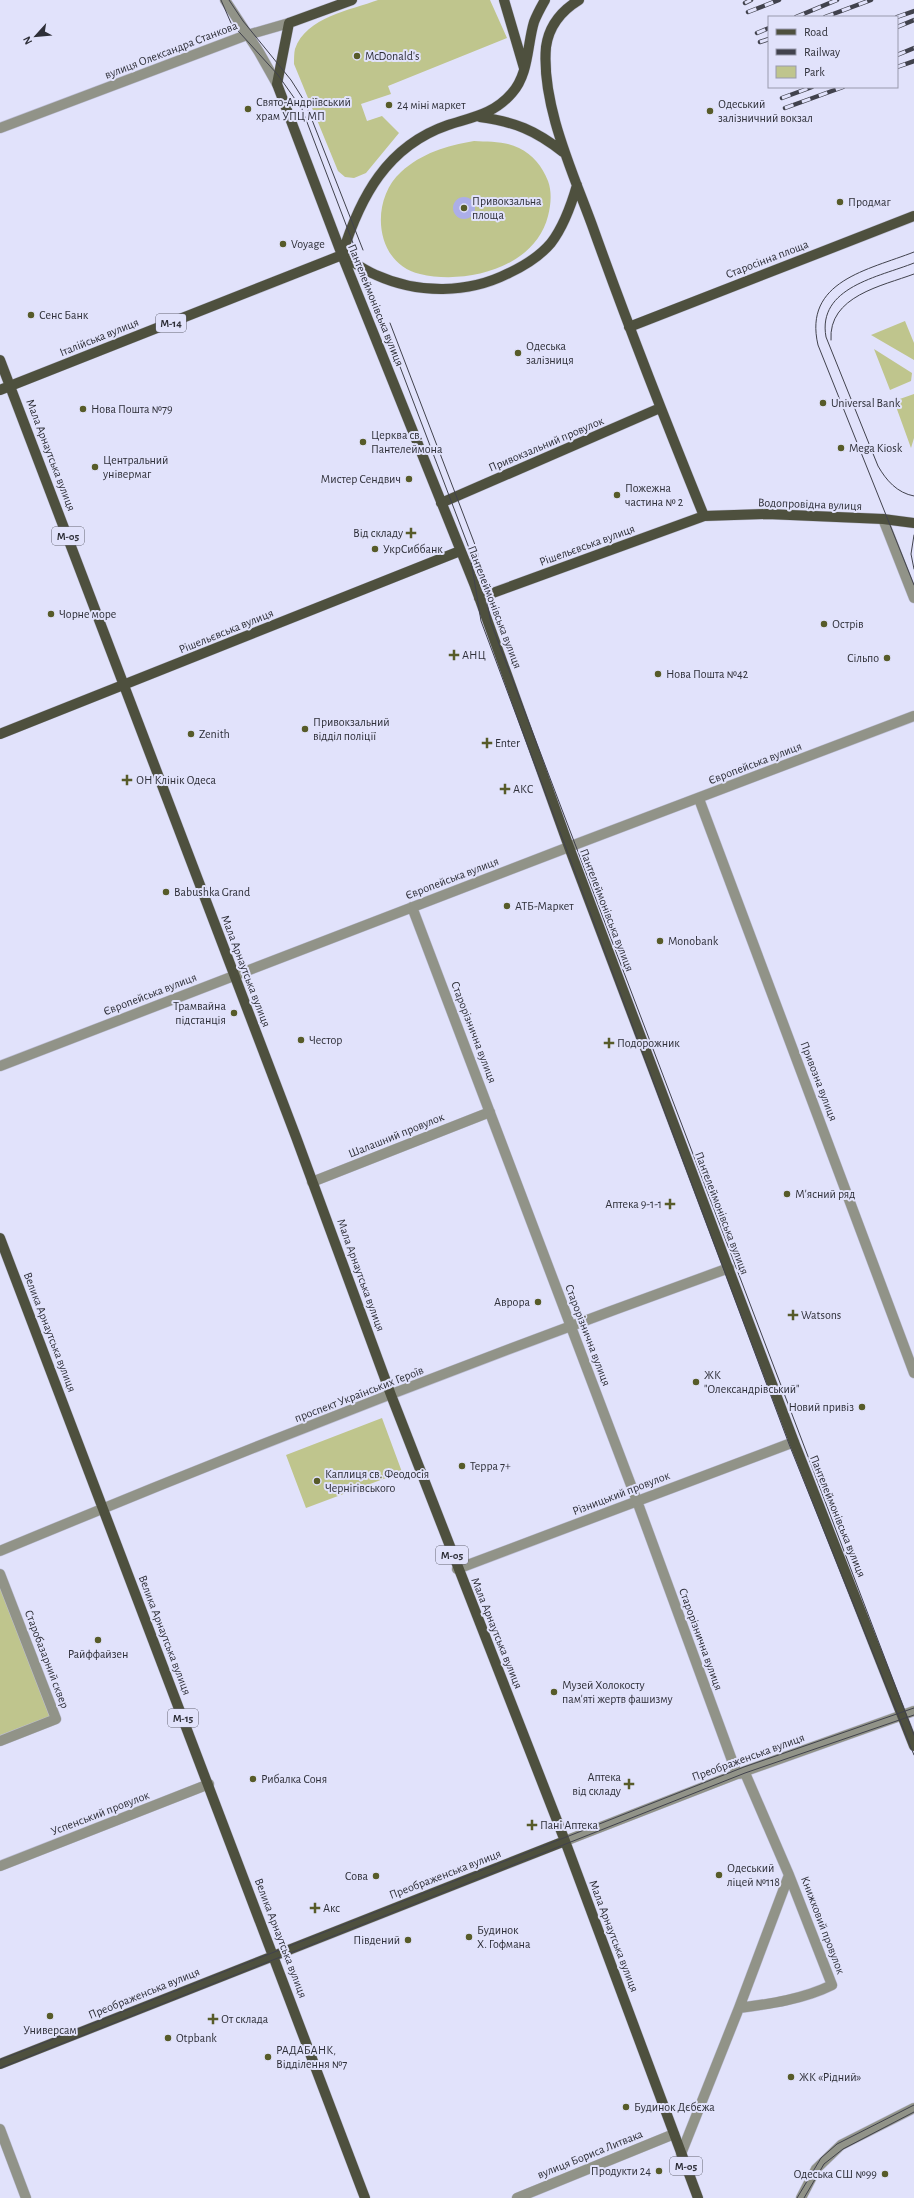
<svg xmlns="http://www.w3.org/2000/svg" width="914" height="2198" viewBox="0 0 914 2198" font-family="'Alegreya Sans',sans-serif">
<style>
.green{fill:#bfc58d}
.water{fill:#acaee8}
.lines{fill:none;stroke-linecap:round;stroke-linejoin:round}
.minor-casing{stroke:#bdbed4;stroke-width:11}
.major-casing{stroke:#bdbed4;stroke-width:11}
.minor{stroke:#919388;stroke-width:10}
.major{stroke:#4e503e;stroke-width:10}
.tram{stroke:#41424d;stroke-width:1}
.rail-casing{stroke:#41424d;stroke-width:4.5}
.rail{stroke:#e1e2fb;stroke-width:3;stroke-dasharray:9;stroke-linecap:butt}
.poi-dot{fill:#575b29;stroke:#e1e2fb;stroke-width:1.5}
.labels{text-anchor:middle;stroke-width:4;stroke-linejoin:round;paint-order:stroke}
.shield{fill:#e1e2fb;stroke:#646572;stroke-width:1}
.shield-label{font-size:11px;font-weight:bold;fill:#2e2f38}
.street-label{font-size:12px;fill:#2e2f38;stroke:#e1e2fb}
.poi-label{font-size:12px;fill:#2e2f38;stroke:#e1e2fb;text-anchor:start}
</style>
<rect width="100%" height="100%" fill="#e1e2fb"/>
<!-- green -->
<path class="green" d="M378 0H490L507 38 388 86 391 94 361 104 367 121 382 116 399 133 366 173 354 178 345 177 338 171 294 64C294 59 294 53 295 49 306 17 351 10 378 0Z
M474 141C489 142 505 141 519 148 533 155 542 166 548 181 552 192 551 204 548 216 535 268 466 285 420 274 375 264 369 201 401 172 422 153 446 146 474 141Z
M905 321 914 343V360L871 335Z
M874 349 912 373 911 381 890 390Z
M914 394V438L911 448 894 401Z
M382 1418 402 1472 306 1508 286 1455Z
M0 1574 56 1719 0 1741Z"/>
<!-- water -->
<path class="water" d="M453 208a11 11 0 1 1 22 0a11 11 0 1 1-22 0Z"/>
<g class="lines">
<defs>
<path id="minor" d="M225 0 259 52 277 84
M0 128 244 36 289 23
M883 519 914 598
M699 799 914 1373
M412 907 637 1501 737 1774 745 1773 789 1875 739 2008 681 2154
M0 1066 574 845 914 716
M312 1182 490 1112
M0 1551C240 1451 485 1356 729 1268
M457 1569 794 1442
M0 1574 56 1719 0 1741
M565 1841 737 1774 914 1711
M0 1866 209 1784
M739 2008C770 2004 804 1999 832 1985L789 1875
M0 2129 26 2198
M517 2198 674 2134
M801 2198 816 2169 841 2145 914 2108"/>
<path id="major" d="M352 0 289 23 277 84 342 255 475 586 569 847 794 1442 914 1746
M504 0 524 68
M579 0C561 11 549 25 546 47 541 104 573 173 592 225 627 323 665 420 704 516
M480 117C515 122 535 130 563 152
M342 255C360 197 387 146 448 125 473 117 494 114 512 93 529 74 527 45 534 22 537 14 541 7 545 0
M342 255C353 262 364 270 376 275 418 294 468 294 509 273 524 266 540 256 551 243 564 226 571 206 577 185
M629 327 914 216
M0 360 296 1137 391 1395 565 1841 698 2198
M0 390 342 255
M441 503 660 408
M479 598 704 516 767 514 883 519 914 523
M0 734 460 551
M0 1238 365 2198
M0 2064 565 1841"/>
</defs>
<!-- minor casing -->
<use href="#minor" class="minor-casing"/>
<!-- major casing -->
<use href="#major" class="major-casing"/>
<!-- minor -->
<use href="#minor" class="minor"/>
<!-- major -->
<use href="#major" class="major"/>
<!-- tram -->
<path class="tram" d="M221 0 231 23 278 75 302 109 469 548 481 621 789 1444 914 1755
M229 0 243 21 291 80 305 102 363 250
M914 252C868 270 803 281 818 345L914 585
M914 263C879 277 817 287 826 337L878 466C886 480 897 493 914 496
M390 323 477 550 491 623 914 1735
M831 340C828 296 882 286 914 274
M914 535 911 554 914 569
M0 2060 744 1767 914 1708
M0 2068 745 1773 914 1715
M797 2198 821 2158 837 2144 914 2105
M804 2198 824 2164 843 2149 914 2112"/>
<defs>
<path id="rail" d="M745 3 751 0
M748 12 779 0
M796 17 837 0
M825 17 871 0
M897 17 914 11
M897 27 914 20
M757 33 769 28
M760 42 769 39
M897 55 914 48
M897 67 914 61
M782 98 812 87
M785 108 843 87"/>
</defs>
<!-- rail casing -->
<use href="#rail" class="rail-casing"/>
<!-- rail -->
<use href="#rail" class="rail"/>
</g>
<!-- markers -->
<g class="poi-dot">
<circle cx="357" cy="56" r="4"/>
<circle cx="389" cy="105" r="4"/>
<circle cx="248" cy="109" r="4"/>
<circle cx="710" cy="111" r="4"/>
<circle cx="840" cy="202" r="4"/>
<circle cx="464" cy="208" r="4"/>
<circle cx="283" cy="244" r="4"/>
<circle cx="31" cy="315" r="4"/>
<circle cx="518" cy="353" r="4"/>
<circle cx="823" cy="403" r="4"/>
<circle cx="83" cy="409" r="4"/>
<circle cx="363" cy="442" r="4"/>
<circle cx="841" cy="448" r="4"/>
<circle cx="95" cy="467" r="4"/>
<circle cx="409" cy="479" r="4"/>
<circle cx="617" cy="495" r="4"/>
<path d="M409 527h4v4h4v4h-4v4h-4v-4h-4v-4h4z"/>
<circle cx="375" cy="549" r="4"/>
<circle cx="51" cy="614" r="4"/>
<circle cx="824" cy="624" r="4"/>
<path d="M452 649h4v4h4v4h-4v4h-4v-4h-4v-4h4z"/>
<circle cx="887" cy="658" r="4"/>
<circle cx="658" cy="674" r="4"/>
<circle cx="305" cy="729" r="4"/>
<circle cx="191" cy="734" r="4"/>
<path d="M485 737h4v4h4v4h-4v4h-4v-4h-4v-4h4z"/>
<path d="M125 774h4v4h4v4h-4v4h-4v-4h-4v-4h4z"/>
<path d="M503 783h4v4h4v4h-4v4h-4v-4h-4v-4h4z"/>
<circle cx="166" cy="892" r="4"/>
<circle cx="507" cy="906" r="4"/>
<circle cx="660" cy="941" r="4"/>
<circle cx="234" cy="1013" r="4"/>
<circle cx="301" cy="1040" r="4"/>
<path d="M607 1037h4v4h4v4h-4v4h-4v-4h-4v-4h4z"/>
<circle cx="787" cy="1194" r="4"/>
<path d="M668 1198h4v4h4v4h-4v4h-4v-4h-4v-4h4z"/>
<circle cx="538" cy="1302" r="4"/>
<path d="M791 1309h4v4h4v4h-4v4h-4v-4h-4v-4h4z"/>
<circle cx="696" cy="1382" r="4"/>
<circle cx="862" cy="1407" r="4"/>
<circle cx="462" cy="1466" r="4"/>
<circle cx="317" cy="1481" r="4"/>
<circle cx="98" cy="1640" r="4"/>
<circle cx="554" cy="1692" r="4"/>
<circle cx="253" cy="1779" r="4"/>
<path d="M627 1778h4v4h4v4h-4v4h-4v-4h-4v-4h4z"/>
<path d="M530 1819h4v4h4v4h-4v4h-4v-4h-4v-4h4z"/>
<circle cx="719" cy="1875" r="4"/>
<circle cx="376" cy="1876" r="4"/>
<path d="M313 1902h4v4h4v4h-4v4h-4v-4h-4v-4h4z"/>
<circle cx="469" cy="1937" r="4"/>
<circle cx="408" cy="1940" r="4"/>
<circle cx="50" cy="2016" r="4"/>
<path d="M211 2013h4v4h4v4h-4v4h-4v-4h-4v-4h4z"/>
<circle cx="168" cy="2038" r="4"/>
<circle cx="268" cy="2057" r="4"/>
<circle cx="791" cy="2077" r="4"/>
<circle cx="626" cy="2107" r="4"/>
<circle cx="659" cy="2171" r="4"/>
<circle cx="885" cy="2174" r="4"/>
</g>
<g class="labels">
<!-- shield labels -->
<g class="shield">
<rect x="156" y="314" width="30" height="18" rx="3"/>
<rect x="52" y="527" width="32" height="18" rx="3"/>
<rect x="436" y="1546" width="32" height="18" rx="3"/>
<rect x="168" y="1709" width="30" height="18" rx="3"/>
<rect x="670" y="2157" width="32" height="18" rx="3"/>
</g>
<g class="shield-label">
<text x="171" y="327">М-14</text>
<text x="68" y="540">М-05</text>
<text x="452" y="1559">М-05</text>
<text x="183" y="1722">М-15</text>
<text x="686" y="2170">М-05</text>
</g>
<!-- street labels -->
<g class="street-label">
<text transform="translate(171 50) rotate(-21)" y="4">вулиця Олександра Станкова</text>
<text transform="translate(767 259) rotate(-21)" y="4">Старосінна площа</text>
<text transform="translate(376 305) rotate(68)" y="4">Пантелеймонівська вулиця</text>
<text transform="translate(99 337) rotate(-22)" y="4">Італійська вулиця</text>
<text transform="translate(546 444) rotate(-23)" y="4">Привокзальний провулок</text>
<text transform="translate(51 455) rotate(69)" y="4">Мала Арнаутська вулиця</text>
<text transform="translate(810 504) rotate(2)" y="4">Водопровідна вулиця</text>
<text transform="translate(587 545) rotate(-20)" y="4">Рішельєвська вулиця</text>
<text transform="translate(495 607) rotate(69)" y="4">Пантелеймонівська вулиця</text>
<text transform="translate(226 631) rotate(-22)" y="4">Рішельєвська вулиця</text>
<text transform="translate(755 763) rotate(-21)" y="4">Європейська вулиця</text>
<text transform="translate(452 878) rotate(-21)" y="4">Європейська вулиця</text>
<text transform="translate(607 910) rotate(69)" y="4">Пантелеймонівська вулиця</text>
<text transform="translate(246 971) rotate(69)" y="4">Мала Арнаутська вулиця</text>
<text transform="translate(150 994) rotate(-21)" y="4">Європейська вулиця</text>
<text transform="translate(474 1032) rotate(69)" y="4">Старорізнична вулиця</text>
<text transform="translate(819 1081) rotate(69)" y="4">Привозна вулиця</text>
<text transform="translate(396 1135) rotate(-22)" y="4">Шалашний провулок</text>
<text transform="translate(722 1213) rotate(69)" y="4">Пантелеймонівська вулиця</text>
<text transform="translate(361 1275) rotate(70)" y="4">Мала Арнаутська вулиця</text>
<text transform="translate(50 1332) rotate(69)" y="4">Велика Арнаутська вулиця</text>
<text transform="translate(588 1335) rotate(69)" y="4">Старорізнична вулиця</text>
<text transform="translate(359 1394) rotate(-21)" y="4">проспект Українських Героїв</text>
<text transform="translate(621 1493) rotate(-21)" y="4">Різницький провулок</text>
<text transform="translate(838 1516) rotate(68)" y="4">Пантелеймонівська вулиця</text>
<text transform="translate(497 1633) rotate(68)" y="4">Мала Арнаутська вулиця</text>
<text transform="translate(165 1635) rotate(69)" y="4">Велика Арнаутська вулиця</text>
<text transform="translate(701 1639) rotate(70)" y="4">Старорізнична вулиця</text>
<text transform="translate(47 1659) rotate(69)" y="4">Старобазарний сквер</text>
<text transform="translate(748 1757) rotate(-20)" y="4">Преображенська вулиця</text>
<text transform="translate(100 1813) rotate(-21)" y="4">Успенський провулок</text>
<text transform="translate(445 1874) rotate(-21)" y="4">Преображенська вулиця</text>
<text transform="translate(823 1925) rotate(69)" y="4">Книжковий провулок</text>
<text transform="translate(614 1936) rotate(69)" y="4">Мала Арнаутська вулиця</text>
<text transform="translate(281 1938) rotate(69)" y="4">Велика Арнаутська вулиця</text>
<text transform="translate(144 1993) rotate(-22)" y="4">Преображенська вулиця</text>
<text transform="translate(590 2154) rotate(-22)" y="4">вулиця Бориса Литвака</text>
</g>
<!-- poi labels -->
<g class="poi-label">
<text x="365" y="60">McDonald's</text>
<text x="256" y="106">Свято-Андріївський<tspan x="256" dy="14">храм УПЦ МП</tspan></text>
<text x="718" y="108">Одеський<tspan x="718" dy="14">залізничний вокзал</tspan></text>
<text x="397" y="109">24 міні маркет</text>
<text x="472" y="205">Привокзальна<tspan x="472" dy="14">площа</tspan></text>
<text x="848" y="206">Продмаг</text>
<text x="291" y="248">Voyage</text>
<text x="39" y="319">Сенс Банк</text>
<text x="526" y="350">Одеська<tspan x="526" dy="14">залізниця</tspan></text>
<text x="831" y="407">Universal Bank</text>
<text x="91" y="413">Нова Пошта №79</text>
<text x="371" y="439">Церква св.<tspan x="371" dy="14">Пантелеймона</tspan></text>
<text x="849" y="452">Mega Kiosk</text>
<text x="103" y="464">Центральний<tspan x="103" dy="14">універмаг</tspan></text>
<text x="401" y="483" text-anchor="end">Мистер Сендвич</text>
<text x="625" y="492">Пожежна<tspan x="625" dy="14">частина № 2</tspan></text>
<text x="403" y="537" text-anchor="end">Від складу</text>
<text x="383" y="553">УкрСиббанк</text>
<text x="59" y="618">Чорне море</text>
<text x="832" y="628">Острів</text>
<text x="462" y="659">АНЦ</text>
<text x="879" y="662" text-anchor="end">Сільпо</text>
<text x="666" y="678">Нова Пошта №42</text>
<text x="313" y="726">Привокзальний<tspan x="313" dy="14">відділ поліції</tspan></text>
<text x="199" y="738">Zenith</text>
<text x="495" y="747">Enter</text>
<text x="136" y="784">ОН Клінік Одеса</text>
<text x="513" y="793">АКС</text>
<text x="174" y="896">Babushka Grand</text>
<text x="515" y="910">АТБ-Маркет</text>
<text x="668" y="945">Monobank</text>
<text x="226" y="1010" text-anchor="end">Трамвайна<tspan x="226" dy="14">підстанція</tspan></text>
<text x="309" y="1044">Честор</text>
<text x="617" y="1047">Подорожник</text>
<text x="795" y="1198">М'ясний ряд</text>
<text x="662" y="1208" text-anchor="end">Аптека 9-1-1</text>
<text x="530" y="1306" text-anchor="end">Аврора</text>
<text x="801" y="1319">Watsons</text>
<text x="704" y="1379">ЖК<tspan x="704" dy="14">"Олександрівський"</tspan></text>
<text x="854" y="1411" text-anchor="end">Новий привіз</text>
<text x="470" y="1470">Терра 7+</text>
<text x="325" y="1478">Каплиця св. Феодосія<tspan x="325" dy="14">Чернігівського</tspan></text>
<text x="98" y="1658" text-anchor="middle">Райффайзен</text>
<text x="562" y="1689">Музей Холокосту<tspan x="562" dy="14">пам'яті жертв фашизму</tspan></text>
<text x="621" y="1781" text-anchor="end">Аптека<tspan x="621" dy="14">від складу</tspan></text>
<text x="261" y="1783">Рибалка Соня</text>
<text x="540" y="1829">Панi Аптека</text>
<text x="727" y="1872">Одеський<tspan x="727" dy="14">ліцей №118</tspan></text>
<text x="368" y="1880" text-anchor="end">Сова</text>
<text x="323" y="1912">Акс</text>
<text x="477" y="1934">Будинок<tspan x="477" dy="14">Х. Гофмана</tspan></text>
<text x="400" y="1944" text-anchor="end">Південий</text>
<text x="221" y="2023">От склада</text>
<text x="50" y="2034" text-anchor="middle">Универсам</text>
<text x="176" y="2042">Otpbank</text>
<text x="276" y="2054">РАДАБАНК,<tspan x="276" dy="14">Відділення №7</tspan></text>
<text x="799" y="2081">ЖК «Рідний»</text>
<text x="634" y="2111">Будинок Дєбєжа</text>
<text x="651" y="2175" text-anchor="end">Продукти 24</text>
<text x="877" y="2178" text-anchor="end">Одеська СШ №99</text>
</g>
</g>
<!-- legend -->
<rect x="768" y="16" width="130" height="72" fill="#e1e2fb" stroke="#999aad"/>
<rect x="776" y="29" width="20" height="6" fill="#4e503e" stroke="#999aad"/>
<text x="804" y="36" font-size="12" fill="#2e2f38">Road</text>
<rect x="776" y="49" width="20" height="6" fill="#41424d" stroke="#999aad"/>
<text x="804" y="56" font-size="12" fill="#2e2f38">Railway</text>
<rect x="776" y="66" width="20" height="12" fill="#bfc58d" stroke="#999aad"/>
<text x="804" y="76" font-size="12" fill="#2e2f38">Park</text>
<!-- north arrow -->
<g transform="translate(36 36) rotate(243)" stroke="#e1e2fb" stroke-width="3" paint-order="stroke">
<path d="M0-3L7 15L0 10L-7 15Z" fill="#2e2f38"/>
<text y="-6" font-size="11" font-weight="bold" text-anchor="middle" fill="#2e2f38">N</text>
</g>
</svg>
